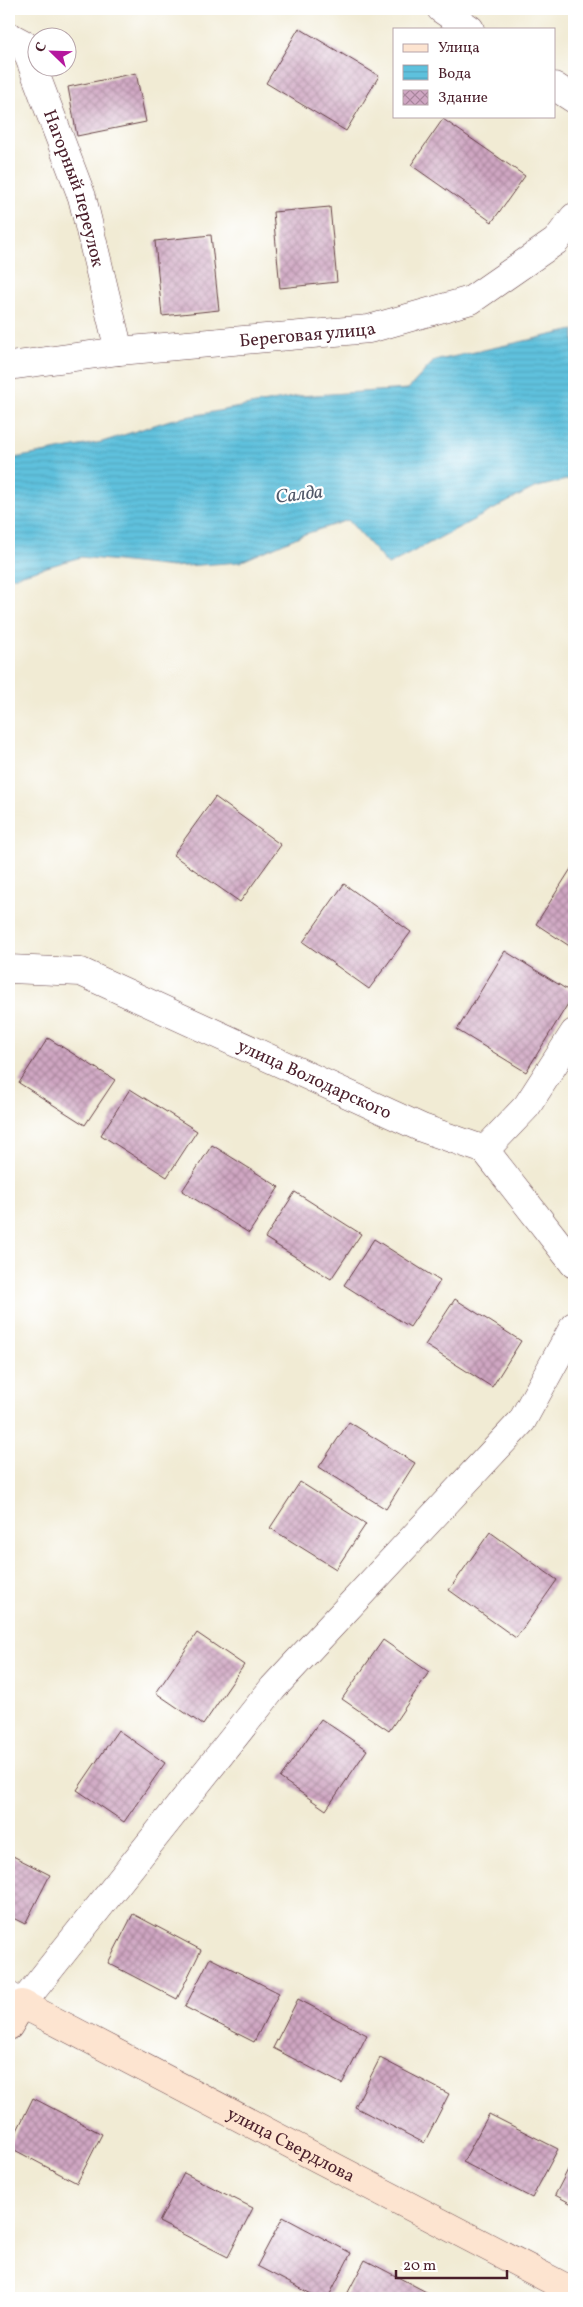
<svg xmlns="http://www.w3.org/2000/svg" width="583" height="2307" viewBox="0 0 583 2307" font-family="Vollkorn,serif">
<style>
.water{fill:url(#water-rules);stroke:#547084}
.building{fill:url(#building-cross-hatch)}
.lines{fill:none;stroke-linecap:round;stroke-linejoin:round}
.street-casing{stroke:#633e44;stroke-width:29}
.secondary-casing{stroke:#633e44;stroke-width:29}
.street{stroke:#fff;stroke-width:28}
.secondary{stroke:#fde4d0;stroke-width:28}
.labels{text-anchor:middle;stroke-width:4.5;stroke-linejoin:round;paint-order:stroke}
.street-label{font-size:18px;fill:#4a1f2b;stroke:#fff}
.water-label{font-size:19px;font-style:italic;fill:#515869;stroke:#fff}
</style>
<defs>
<pattern id="water-rules" width="6" height="5" patternUnits="userSpaceOnUse" patternTransform="scale(1.25)"><rect width="6" height="5" fill="#5ec1dd"/><path d="M0 2.5h6" fill="none" stroke="#53a5be"/></pattern>
<pattern id="building-cross-hatch" width="8" height="8" patternUnits="userSpaceOnUse" patternTransform="scale(1.25)"><rect width="8" height="8" fill="#cfa6c2"/><path d="M0 0l8 8M0 8l8-8" fill="none" stroke="#aa879e"/></pattern>
</defs>
<rect width="100%" height="100%" fill="#fff"/>
<filter id="ink" filterUnits="userSpaceOnUse"><feTurbulence type="fractalNoise" baseFrequency=".02" numOctaves="2"/><feDisplacementMap in="SourceGraphic" scale="10" xChannelSelector="R" yChannelSelector="G"/><feConvolveMatrix kernelMatrix="1 2 1 2 8 2 1 2 1" color-interpolation-filters="sRGB"/></filter>
<filter id="wash" filterUnits="userSpaceOnUse"><feTurbulence type="fractalNoise" baseFrequency=".0096" numOctaves="4" result="noise"/><feDisplacementMap in="SourceGraphic" scale="20" xChannelSelector="R" yChannelSelector="G"/><feGaussianBlur stdDeviation="1.12" result="paint"/><feColorMatrix in="noise" values="0 0 0 0 0 0 0 0 0 0 0 0 0 0 0 0 0 1.4 0 .05"/><feComposite in="paint" operator="in"/></filter>
<g filter="url(#wash)">
<rect width="100%" height="100%" fill="#f1ebd4"/>
<!-- water -->
<path class="water" d="M574 330V478L534 488 388 565 348 520 302 535 240 562 172 567 81 557 9 578V459L102 442 170 420 299 396 408 389 434 361Z"/>
<g id="blocks">
<!-- building -->
<path class="building" d="M299 28 379 76 346 131 266 83Z
M136 73 146 122 77 136 68 87Z
M443 119 525 176 492 222 411 165Z
M330 207 337 282 280 288 273 212Z
M211 235 219 310 162 316 155 241Z
M215 797 281 845 240 902 173 855Z
M574 864V949L536 924Z
M344 884 411 932 369 989 303 942Z
M505 951 574 994 526 1072 457 1030Z
M48 1038 115 1080 85 1125 19 1083Z
M130 1089 197 1131 167 1177 101 1135Z
M212 1145 279 1187 249 1233 182 1191Z
M295 1192 361 1234 331 1279 265 1238Z
M374 1239 440 1281 410 1327 344 1285Z
M455 1299 521 1341 492 1387 425 1345Z
M349 1422 415 1463 386 1509 319 1467Z
M300 1482 366 1524 336 1569 270 1528Z
M490 1532 557 1580 516 1638 449 1590Z
M197 1633 244 1665 203 1725 156 1693Z
M383 1640 429 1672 389 1731 342 1699Z
M321 1719 367 1750 326 1810 280 1778Z
M118 1730 165 1763 124 1822 77 1790Z
M9 1854 50 1875 25 1924 9 1916Z
M133 1914 201 1950 177 1999 108 1963Z
M210 1958 279 1993 254 2042 185 2007Z
M298 1999 367 2035 342 2084 273 2048Z
M380 2058 449 2094 424 2143 355 2107Z
M33 2098 102 2134 77 2183 9 2147Z
M489 2114 558 2149 532 2198 463 2162Z
M574 2158V2205L555 2195Z
M184 2173 253 2208 228 2257 159 2222Z
M283 2217 351 2253 328 2298H319L257 2266Z
M365 2260 434 2296 433 2298H345Z"/>
</g>
</g>
<g filter="url(#ink)">
<use href="#blocks" fill-opacity="0" stroke="#633e44" stroke-width="1"/>
<g class="lines">
<defs>
<g id="street">
<path d="M441 9 470 29"/>
<path id="s1" d="M9 36 24 44 82 197 119 351"/>
<path d="M554 86 574 99"/>
<path id="s2" d="M9 366 119 351 369 329 471 300 556 241 574 217"/>
<path id="s3" d="M9 969 81 972 422 1128 485 1150 574 1264"/>
<path d="M485 1150 527 1106 574 1033"/>
<path d="M9 1996 22 2004 273 1688 522 1421 574 1326"/>
</g>
<g id="secondary">
<path id="s4" d="M9 2026 22 2004 574 2292"/>
</g>
</defs>
<!-- street casing -->
<use href="#street" class="street-casing"/>
<!-- secondary casing -->
<use href="#secondary" class="secondary-casing"/>
<!-- street -->
<use href="#street" class="street"/>
<!-- secondary -->
<use href="#secondary" class="secondary"/>
</g>
</g>
<g class="labels">
<!-- street labels -->
<g class="street-label">
<text dy="6" stroke="none"><textPath href="#s1" startOffset="170">Нагорный переулок</textPath></text>
<text dy="6" stroke="none"><textPath href="#s2" startOffset="300">Береговая улица</textPath></text>
<text dy="6" stroke="none"><textPath href="#s3" startOffset="329">улица Володарского</textPath></text>
<text dy="6" stroke="none"><textPath href="#s4" startOffset="329">улица Свердлова</textPath></text>
</g>
<!-- water labels -->
<g class="water-label">
<text transform="translate(299 493) rotate(-7)" y="7">Салда</text>
</g>
</g>
<!-- margin -->
<rect width="583" height="2307" fill="none" stroke="#fff" stroke-width="30"/>
<!-- legend -->
<rect x="393" y="28" width="162" height="90" fill="#ffffff" stroke="#b7a5aa"/>
<rect x="403" y="44" width="25" height="8" fill="#fde4d0" stroke="#b7a5aa"/>
<text x="438" y="52" font-size="15" fill="#4a1f2b">Улица</text>
<rect x="403" y="65" width="25" height="15" fill="url(#water-rules)" stroke="#b7a5aa"/>
<text x="438" y="78" font-size="15" fill="#4a1f2b">Вода</text>
<rect x="403" y="90" width="25" height="15" fill="url(#building-cross-hatch)" stroke="#b7a5aa"/>
<text x="438" y="102" font-size="15" fill="#4a1f2b">Здание</text>
<!-- north arrow -->
<g transform="translate(52 52) rotate(293)"><circle r="24" fill="#ffffff" stroke="#b7a5aa"/>
<path d="M0-4L9 19L0 12L-9 19Z" fill="#b5179e"/>
<text y="-8" font-size="14" font-weight="bold" text-anchor="middle" fill="#4a1f2b">С</text>
</g>
<!-- scale -->
<path d="M396 2270v8h111v-8" fill="none" stroke="#4a1f2b" stroke-width="2.5"/>
<text x="403" y="2270" font-size="15" fill="#4a1f2b" stroke="#ffffff" stroke-width="4" paint-order="stroke">20 m</text>
</svg>
